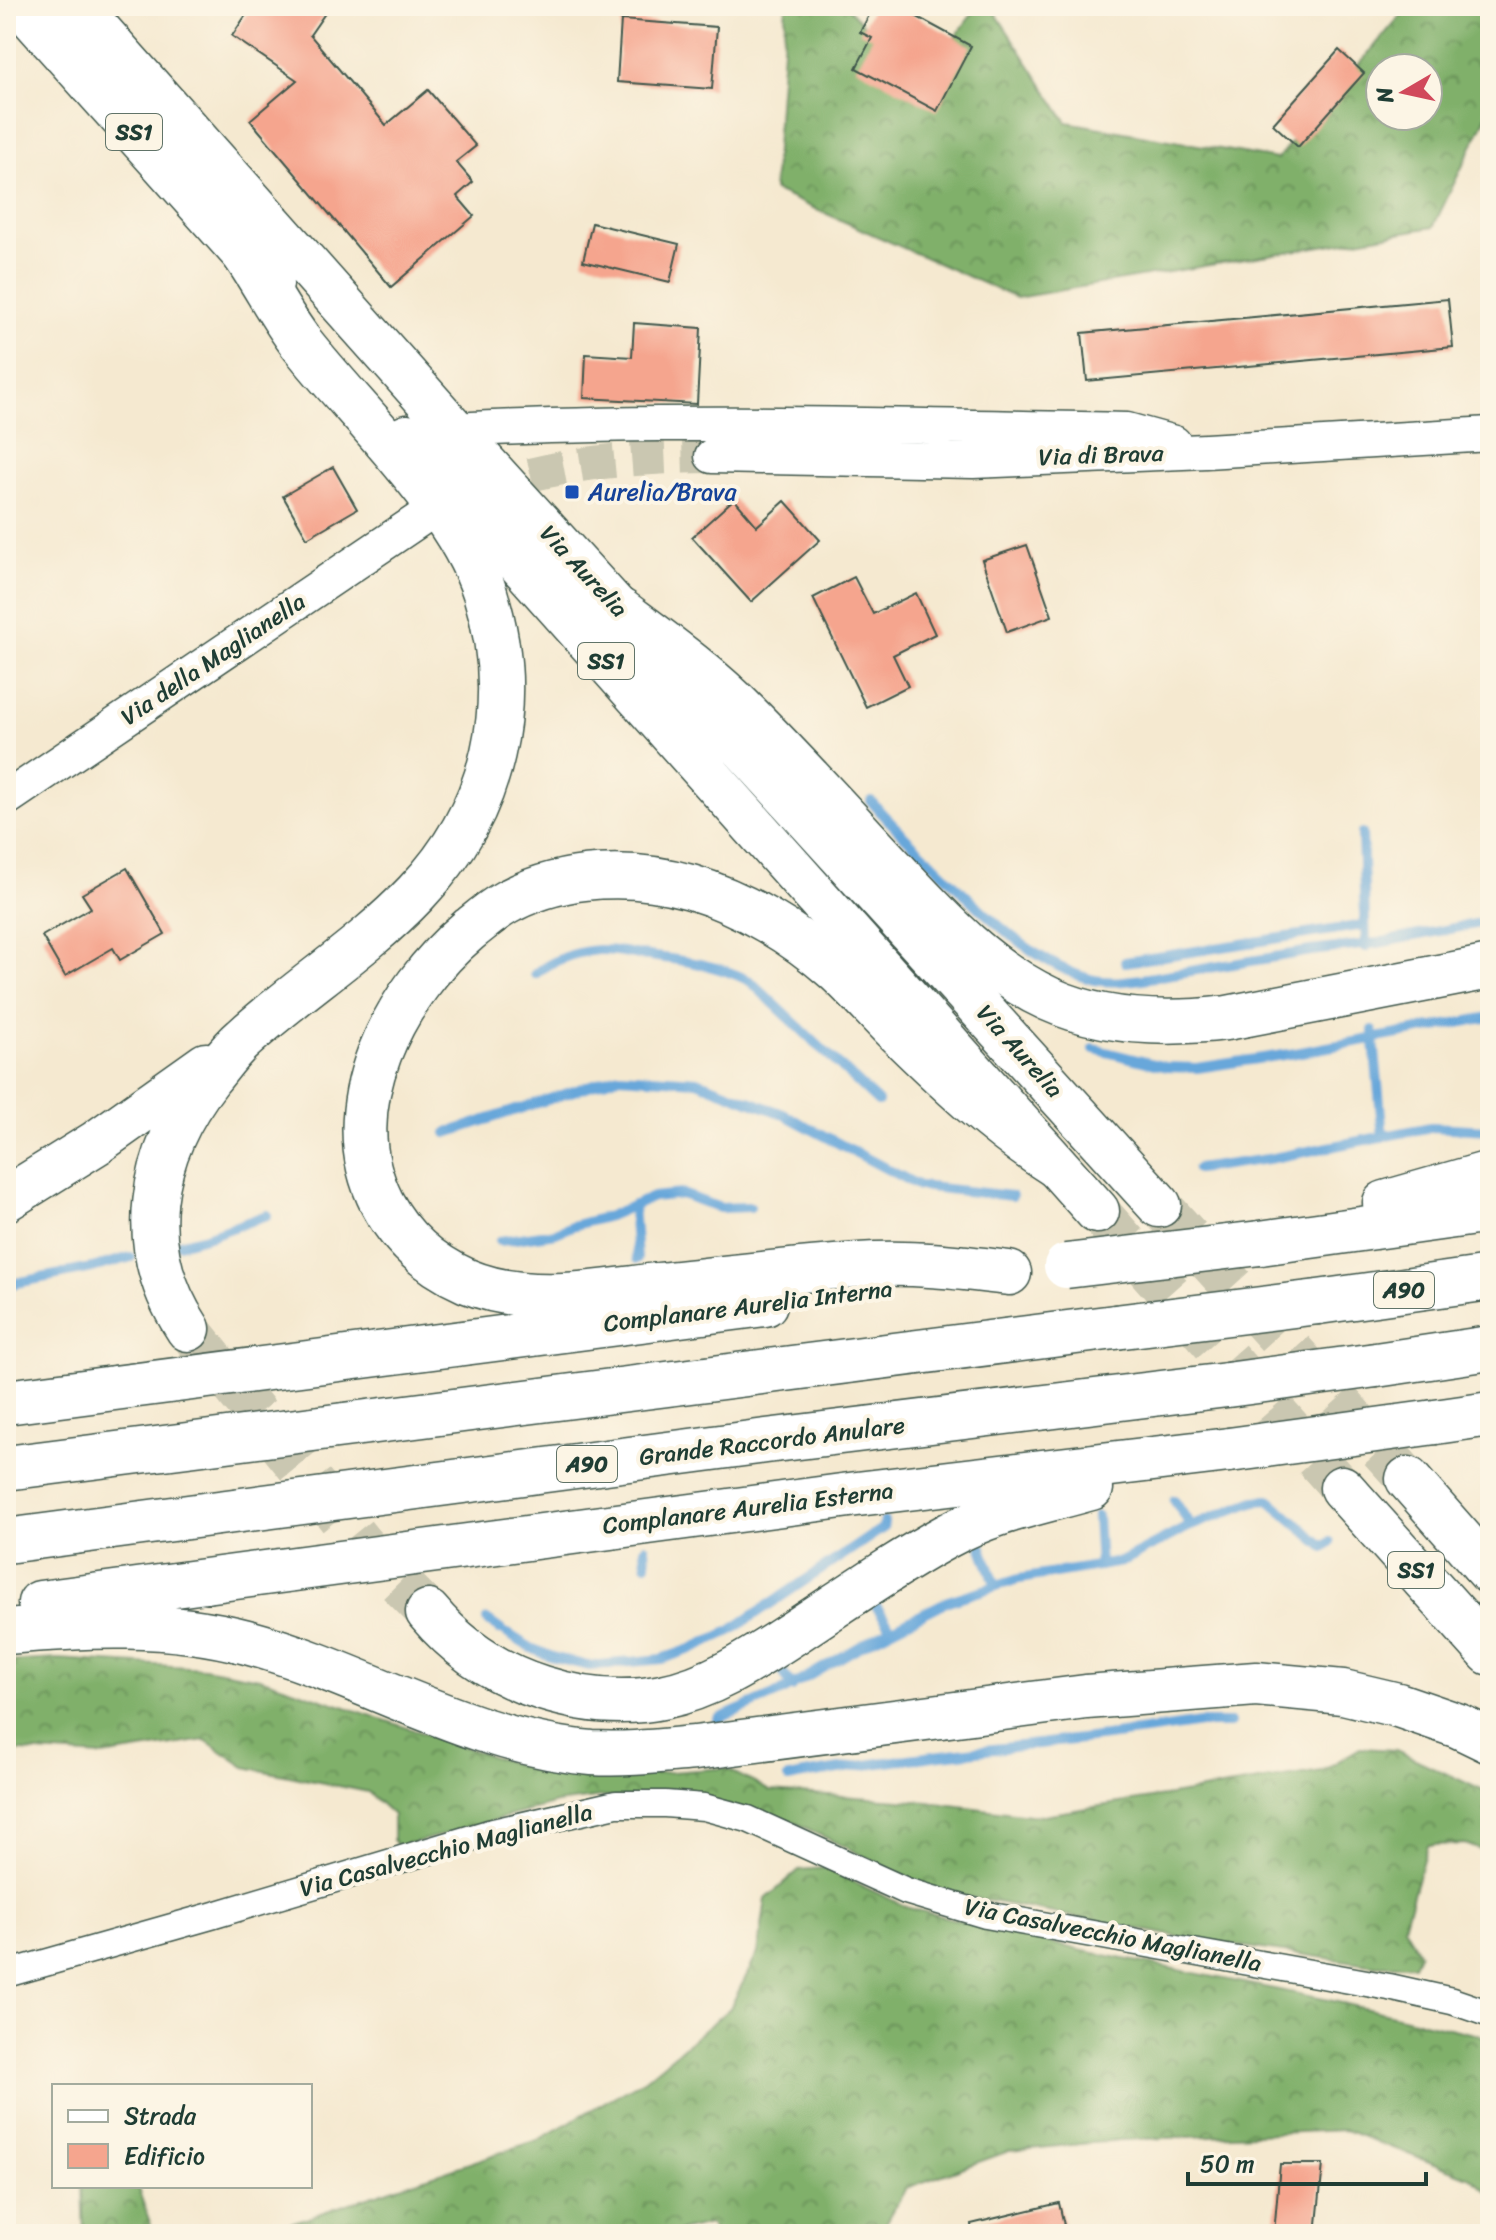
<svg xmlns="http://www.w3.org/2000/svg" width="1496" height="2240" viewBox="0 0 1496 2240" font-family="Sriracha,sans-serif">
<style>
.forest{fill:url(#forest-crowns);stroke:#50764f;stroke-width:2;fill-rule:evenodd}
.lines{fill:none;stroke-linecap:round;stroke-linejoin:round}
.stream{stroke:#68a7da;stroke-width:10}
.building{fill:#f5a58e}
.tertiary-tunnel{stroke:#cac7b1;stroke-width:34;stroke-dasharray:34 17;stroke-linecap:butt}
.trunk-tunnel{stroke:#cac7b1;stroke-width:44;stroke-dasharray:44 22;stroke-linecap:butt}
.motorway-tunnel{stroke:#cac7b1;stroke-width:44;stroke-dasharray:44 22;stroke-linecap:butt}
.minor-casing{stroke:#3f574b;stroke-width:29}
.tertiary-casing{stroke:#3f574b;stroke-width:37}
.trunk-casing{stroke:#3f574b;stroke-width:47}
.motorway-casing{stroke:#3f574b;stroke-width:47}
.minor{stroke:#fff;stroke-width:26}
.tertiary{stroke:#fff;stroke-width:34}
.trunk{stroke:#fff;stroke-width:44}
.motorway{stroke:#fff;stroke-width:44}
.motorway-bridge-casing{stroke:#3f574b;stroke-width:47;stroke-linecap:butt}
.motorway-bridge{stroke:#fff;stroke-width:44}
.transit-dot{fill:#1a4fb4;stroke:#fcf5e5;stroke-width:3}
.labels{text-anchor:middle;stroke-width:8;stroke-linejoin:round;paint-order:stroke}
.shield{fill:#fcf5e5;stroke:#617469;stroke-width:2}
.shield-label{font-size:22px;font-weight:bold;fill:#1f3d34}
.street-label{font-size:24px;fill:#1f3d34;stroke:#fcf5e5}
.transit-label{font-size:24px;fill:#164399;stroke:#fcf5e5;text-anchor:start}
</style>
<defs>
<pattern id="forest-crowns" width="20" height="18" patternUnits="userSpaceOnUse" patternTransform="scale(2)"><rect width="20" height="18" fill="#80b06a"/><path d="M2 6a3 3 0 1 1 6 0M12 15a3 3 0 1 1 6 0" fill="none" stroke="#689058"/></pattern>
</defs>
<rect width="100%" height="100%" fill="#fcf5e5"/>
<filter id="ink" filterUnits="userSpaceOnUse"><feTurbulence type="fractalNoise" baseFrequency=".0125" numOctaves="2"/><feDisplacementMap in="SourceGraphic" scale="16" xChannelSelector="R" yChannelSelector="G"/><feConvolveMatrix kernelMatrix="1 2 1 2 8 2 1 2 1" color-interpolation-filters="sRGB"/></filter>
<filter id="wash" filterUnits="userSpaceOnUse"><feTurbulence type="fractalNoise" baseFrequency=".006" numOctaves="4" result="noise"/><feDisplacementMap in="SourceGraphic" scale="32" xChannelSelector="R" yChannelSelector="G"/><feGaussianBlur stdDeviation="1.8" result="paint"/><feColorMatrix in="noise" values="0 0 0 0 0 0 0 0 0 0 0 0 0 0 0 0 0 1.4 0 .05"/><feComposite in="paint" operator="in"/></filter>
<g filter="url(#wash)">
<rect width="100%" height="100%" fill="#f5e9d0"/>
<!-- forest -->
<path class="forest" d="M786 6H846L920 85 978 6H991L1067 122 1277 159 1409 6H1490V109L1433 227 1016 298 773 190ZM1380 68H1428V116H1380Z
M57 1659 204 1668 260 1678 544 1774 616 1776 725 1768 770 1791 928 1802 1037 1816 1322 1771 1360 1748 1396 1750 1490 1794V1853L1465 1844 1427 1845 1404 1926 1419 1954 1414 1965H1376L1190 1939 933 1890 794 1822 703 1800 603 1797 556 1803 399 1847 393 1841V1815L368 1792 245 1767 205 1740 102 1756 6 1750V1662Z
M824 1868 909 1908 1079 1950 1329 2000 1479 2035 1490 2041V2193L1469 2177 1345 2130 1120 2140 1009 2151 906 2188 880 2234H716L709 2224 669 2234H258L538 2140 645 2079 730 2008 758 1953 766 1899 799 1870Z
M82 2186H137L154 2234H84Z"/>
<g class="lines">
<!-- stream -->
<path class="stream" d="M871 801C891 825 914 845 936 866 980 909 1027 959 1087 978 1105 984 1125 981 1142 979L1311 951 1378 943 1490 921
M1362 833 1366 947
M1125 962 1364 925
M535 974C553 960 575 952 598 950 612 949 627 953 641 955 679 960 716 964 750 981L878 1102
M1373 1030 1383 1137
M1094 1049 1166 1067 1197 1068 1290 1054 1490 1017
M447 1133 619 1076 697 1081 783 1114 919 1186 1012 1196
M1197 1169 1268 1159 1431 1127 1490 1130
M633 1205 637 1259
M500 1241 556 1233 572 1226 609 1216 653 1197 682 1194 720 1208 750 1207
M179 1244 209 1236 267 1215
M6 1285 92 1268 131 1257
M1174 1500 1191 1526
M1097 1516 1100 1566
M978 1537 996 1586
M645 1548 646 1564
M871 1599 892 1629
M487 1620 501 1630
M508 1634 531 1648 555 1658 589 1666 662 1659 691 1649 730 1631 883 1528 884 1522
M778 1664 792 1687
M716 1728 718 1719 783 1691 871 1640 948 1601 1019 1579 1121 1562 1188 1527 1255 1501 1269 1500 1324 1547 1330 1542
M788 1778C924 1752 1063 1745 1200 1723H1230"/>
</g>
<g id="blocks">
<!-- building -->
<path class="building" d="M252 6H330L310 35 386 125 428 90 476 146 456 162 473 182 457 196 474 216 391 287 250 120 297 80 232 36Z
M874 6H897L971 46 937 111 856 68 872 38 860 32Z
M621 20 717 27 712 89 617 82Z
M1339 50 1364 73 1298 147 1273 124Z
M592 223 679 244 670 282 583 261Z
M1448 299 1453 347 1087 381 1082 333Z
M634 323 701 328 697 404 584 398 586 354 632 357Z
M333 467 357 509 307 538 283 496Z
M734 499 757 526 785 501 820 540 751 602 692 537Z
M1027 545 1052 616 1007 632 982 560Z
M854 577 873 614 916 593 935 634 893 655 908 686 866 707 813 598Z
M127 868 165 934 120 960 113 948 65 976 42 936 91 908 82 894Z
M1280 2164H1323L1316 2234H1274Z
M1059 2203 1066 2234H972L971 2224Z"/>
</g>
</g>
<g filter="url(#ink)">
<use href="#blocks" fill-opacity="0" stroke="#3f574b" stroke-width="2"/>
<g class="lines">
<!-- tertiary-tunnel -->
<path class="tertiary-tunnel" d="M482 490C554 462 636 457 712 456"/>
<!-- trunk-tunnel -->
<path class="trunk-tunnel" d="M1159 1205 1408 1479
M1097 1211 1342 1488"/>
<!-- motorway-tunnel -->
<path class="motorway-tunnel" d="M188 1329 362 1545 428 1612"/>
<defs>
<path id="minor" d="M6 1974 211 1916 489 1833 616 1804H665L704 1807 748 1819 906 1891 986 1915 1389 1987 1452 2001 1490 2014"/>
<path id="tertiary" d="M454 430C678 418 902 426 1127 430L1174 443
M712 456 973 461 1206 451 1490 434
M6 799 420 519"/>
<path id="trunk" d="M22 6 271 284
M77 6 454 430 1159 1205
M407 437 1097 1211
M1408 1479 1490 1572
M1342 1488 1490 1653"/>
<path id="motorway" d="M621 611C664 643 709 675 747 714 794 761 839 810 884 859 933 911 982 968 1049 999 1104 1024 1168 1025 1227 1018L1490 967
M6 1199 96 1143 206 1065
M1385 1203 1490 1173
M1260 1243 1490 1211
M1009 1273C959 1267 909 1261 859 1265 792 1270 725 1278 658 1285 596 1292 527 1306 467 1281 431 1265 401 1239 382 1203 333 1107 395 992 470 929 483 919 496 907 511 900 566 872 633 870 691 887 744 903 795 934 836 970 857 989 875 1010 895 1030 945 1079 995 1127 1055 1165
M1318 1302 1490 1278
M188 1329C133 1246 149 1154 209 1078 220 1065 230 1050 243 1039 299 988 364 948 416 893 495 811 519 702 485 593 457 506 359 416 302 344 281 317 265 285 246 257
M1376 1365 1490 1348
M6 1402 765 1304
M1435 1422 1490 1414
M6 1468 1115 1327
M6 1541 766 1441 1227 1385
M1482 1563 1490 1568
M40 1603 857 1494 1229 1450
M428 1612C458 1648 497 1674 542 1688 580 1700 623 1705 662 1697 713 1687 755 1658 798 1630 847 1598 895 1564 947 1536 992 1511 1042 1502 1091 1488
M6 1632C86 1625 169 1621 247 1642 363 1673 469 1743 592 1753 626 1755 660 1751 695 1748L1086 1697 1256 1684 1343 1692 1398 1705 1459 1726 1490 1741"/>
</defs>
<!-- minor casing -->
<use href="#minor" class="minor-casing"/>
<!-- tertiary casing -->
<use href="#tertiary" class="tertiary-casing"/>
<!-- trunk casing -->
<use href="#trunk" class="trunk-casing"/>
<!-- motorway casing -->
<use href="#motorway" class="motorway-casing"/>
<!-- minor -->
<use href="#minor" class="minor"/>
<!-- tertiary -->
<use href="#tertiary" class="tertiary"/>
<!-- trunk -->
<use href="#trunk" class="trunk"/>
<!-- motorway -->
<use href="#motorway" class="motorway"/>
<defs>
<path id="motorway-bridge" d="M1066 1266 1260 1243
M1115 1327 1318 1302
M1227 1385 1376 1365
M1229 1450 1435 1422"/>
</defs>
<!-- motorway-bridge casing -->
<use href="#motorway-bridge" class="motorway-bridge-casing"/>
<!-- motorway-bridge -->
<use href="#motorway-bridge" class="motorway-bridge"/>
</g>
</g>
<!-- markers -->
<rect class="transit-dot" x="564" y="484" width="16" height="16" rx="4"/>
<g class="labels">
<!-- shield labels -->
<g class="shield">
<rect x="106" y="114" width="56" height="36" rx="6"/>
<rect x="578" y="643" width="56" height="36" rx="6"/>
<rect x="1374" y="1272" width="60" height="36" rx="6"/>
<rect x="557" y="1446" width="60" height="36" rx="6"/>
<rect x="1388" y="1552" width="56" height="36" rx="6"/>
</g>
<g class="shield-label">
<text x="134" y="140">SS1</text>
<text x="606" y="669">SS1</text>
<text x="1404" y="1298">A90</text>
<text x="587" y="1472">A90</text>
<text x="1416" y="1578">SS1</text>
</g>
<!-- street labels -->
<g class="street-label">
<text transform="translate(1101 455) rotate(-2)" y="8">Via di Brava</text>
<text transform="translate(584 571) rotate(47)" y="8">Via Aurelia</text>
<text transform="translate(213 659) rotate(-34)" y="8">Via della Maglianella</text>
<text transform="translate(1020 1051) rotate(48)" y="8">Via Aurelia</text>
<text transform="translate(748 1306) rotate(-7)" y="8">Complanare Aurelia Interna</text>
<text transform="translate(772 1441) rotate(-7)" y="8">Grande Raccordo Anulare</text>
<text transform="translate(748 1508) rotate(-7)" y="8">Complanare Aurelia Esterna</text>
<text transform="translate(446 1850) rotate(-15)" y="8">Via Casalvecchio Maglianella</text>
<text transform="translate(1113 1935) rotate(11)" y="8">Via Casalvecchio Maglianella</text>
</g>
<!-- transit labels -->
<g class="transit-label">
<text x="588" y="500">Aurelia/Brava</text>
</g>
</g>
<!-- margin -->
<rect width="1496" height="2240" fill="none" stroke="#fcf5e5" stroke-width="32"/>
<!-- legend -->
<rect x="52" y="2084" width="260" height="104" fill="#fcf5e5" stroke="#a4ab9e" stroke-width="2"/>
<rect x="68" y="2110" width="40" height="12" fill="#ffffff" stroke="#a4ab9e" stroke-width="2"/>
<text x="124" y="2124" font-size="24" fill="#1f3d34">Strada</text>
<rect x="68" y="2144" width="40" height="24" fill="#f5a58e" stroke="#a4ab9e" stroke-width="2"/>
<text x="124" y="2164" font-size="24" fill="#1f3d34">Edificio</text>
<!-- north arrow -->
<g transform="translate(1404 92) rotate(261)"><circle r="38" fill="#fcf5e5" stroke="#a4ab9e" stroke-width="2"/>
<path d="M0-6L14 30L0 20L-14 30Z" fill="#d1495b"/>
<text y="-12" font-size="22" font-weight="bold" text-anchor="middle" fill="#1f3d34">N</text>
</g>
<!-- scale -->
<path d="M1188 2172v12h238v-12" fill="none" stroke="#1f3d34" stroke-width="4"/>
<text x="1200" y="2172" font-size="24" fill="#1f3d34" stroke="#fcf5e5" stroke-width="6" paint-order="stroke">50 m</text>
</svg>
